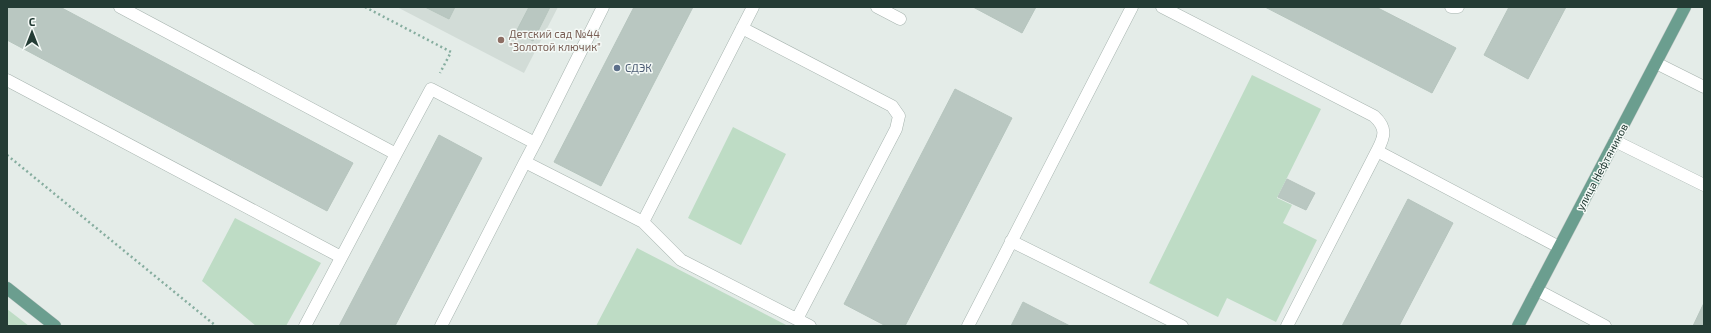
<svg xmlns="http://www.w3.org/2000/svg" width="1711" height="333" viewBox="0 0 1711 333" font-family="'Exo 2',sans-serif">
<style>
.built{fill:#d2dcd7}
.green{fill:#bedcc5}
.building{fill:#b9c7c1;stroke:#b6c5be}
.lines{fill:none;stroke-linecap:round;stroke-linejoin:round}
.minor-casing{stroke:#a7b4af;stroke-width:13}
.major-casing{stroke:#c2c8c6;stroke-width:13}
.path{stroke:#86ad9f;stroke-width:2.5;stroke-dasharray:2 3;stroke-linecap:butt}
.minor{stroke:#fff;stroke-width:12}
.major{stroke:#6b9e8f;stroke-width:12}
.education-dot{fill:#8d6e63;stroke:#f4f9f6;stroke-width:1.5}
.service-dot{fill:#5c6f8a;stroke:#f4f9f6;stroke-width:1.5}
.labels{text-anchor:middle;stroke-width:3;stroke-linejoin:round;paint-order:stroke}
.education-label{font-size:11px;fill:#785e54;stroke:#f4f9f6;text-anchor:start}
.service-label{font-size:11px;fill:#4e5e75;stroke:#f4f9f6;text-anchor:start}
.street-label{font-size:11px;fill:#243c35;stroke:#f4f9f6}
</style>
<rect width="100%" height="100%" fill="#e4ece8"/>
<!-- built -->
<path class="built" d="M397 7H558L524 73Z"/>
<!-- green -->
<path class="green" d="M1252 75 1321 109 1277 198 1292 205 1283 223 1317 240 1276 322 1227 298 1218 317 1149 283Z
M733 127 786 154 741 245 688 218Z
M235 218 321 263 286 326H256L202 281Z
M637 248 788 326H596Z
M7 309 29 326H7Z"/>
<!-- building -->
<path class="building" d="M7 7H60L353 163 327 211 7 40Z
M425 7H455L449 19Z
M529 7H550L533 41 516 32Z
M634 7H693L601 186 554 162Z
M973 7H1036L1022 33Z
M1265 7H1376L1456 48 1432 93Z
M1509 7H1566L1528 79 1484 55Z
M955 89 1012 118 905 326H886L844 304Z
M439 135 482 158 395 326H339Z
M1287 179 1315 193 1306 210 1278 197Z
M1408 199 1453 223 1399 326H1342Z
M1023 302 1070 326H1011Z
M1704 303V326H1693L1702 307Z"/>
<g class="lines">
<defs>
<path id="minor" d="M120 7 396 154 431 89 535 143 525 162
M753 7 643 222 681 260 810 326
M877 7 900 19
M1162 7 1374 116C1387 128 1385 136 1377 151
M1451 7H1458
M742 28 892 106 899 116 896 129 797 319
M1656 63 1704 87
M7 80 341 257
M1615 141 1704 185
M535 143 603 7
M1011 241 1182 326
M1537 290 1605 326
M305 326 396 154
M441 326 525 162 643 222
M968 326 1132 7
M1287 326 1377 151 1559 247"/>
<path id="major" d="M7 288 55 326
M1518 326 1685 7"/>
</defs>
<!-- minor casing -->
<use href="#minor" class="minor-casing"/>
<!-- major casing -->
<use href="#major" class="major-casing"/>
<!-- path -->
<path class="path" d="M365 7 451 52 440 73
M7 155 216 326"/>
<!-- minor -->
<use href="#minor" class="minor"/>
<!-- major -->
<use href="#major" class="major"/>
</g>
<!-- markers -->
<circle class="education-dot" cx="501" cy="40" r="4"/>
<circle class="service-dot" cx="617" cy="68" r="4"/>
<g class="labels">
<!-- education labels -->
<g class="education-label">
<text x="509" y="38">Детский сад №44<tspan x="509" dy="13">"Золотой ключик"</tspan></text>
</g>
<!-- service labels -->
<g class="service-label">
<text x="625" y="72">СДЭК</text>
</g>
<!-- street labels -->
<g class="street-label">
<text transform="translate(1602 167) rotate(-62)" y="4">улица Нефтяников</text>
</g>
</g>
<!-- border -->
<rect width="1711" height="333" fill="none" stroke="#243c35" stroke-width="16"/>
<!-- north arrow -->
<g transform="translate(32 32)" stroke="#f4f9f6" stroke-width="3" paint-order="stroke">
<path d="M0-3L7 15L0 10L-7 15Z" fill="#243c35"/>
<text y="-6" font-size="11" font-weight="bold" text-anchor="middle" fill="#243c35">С</text>
</g>
</svg>
